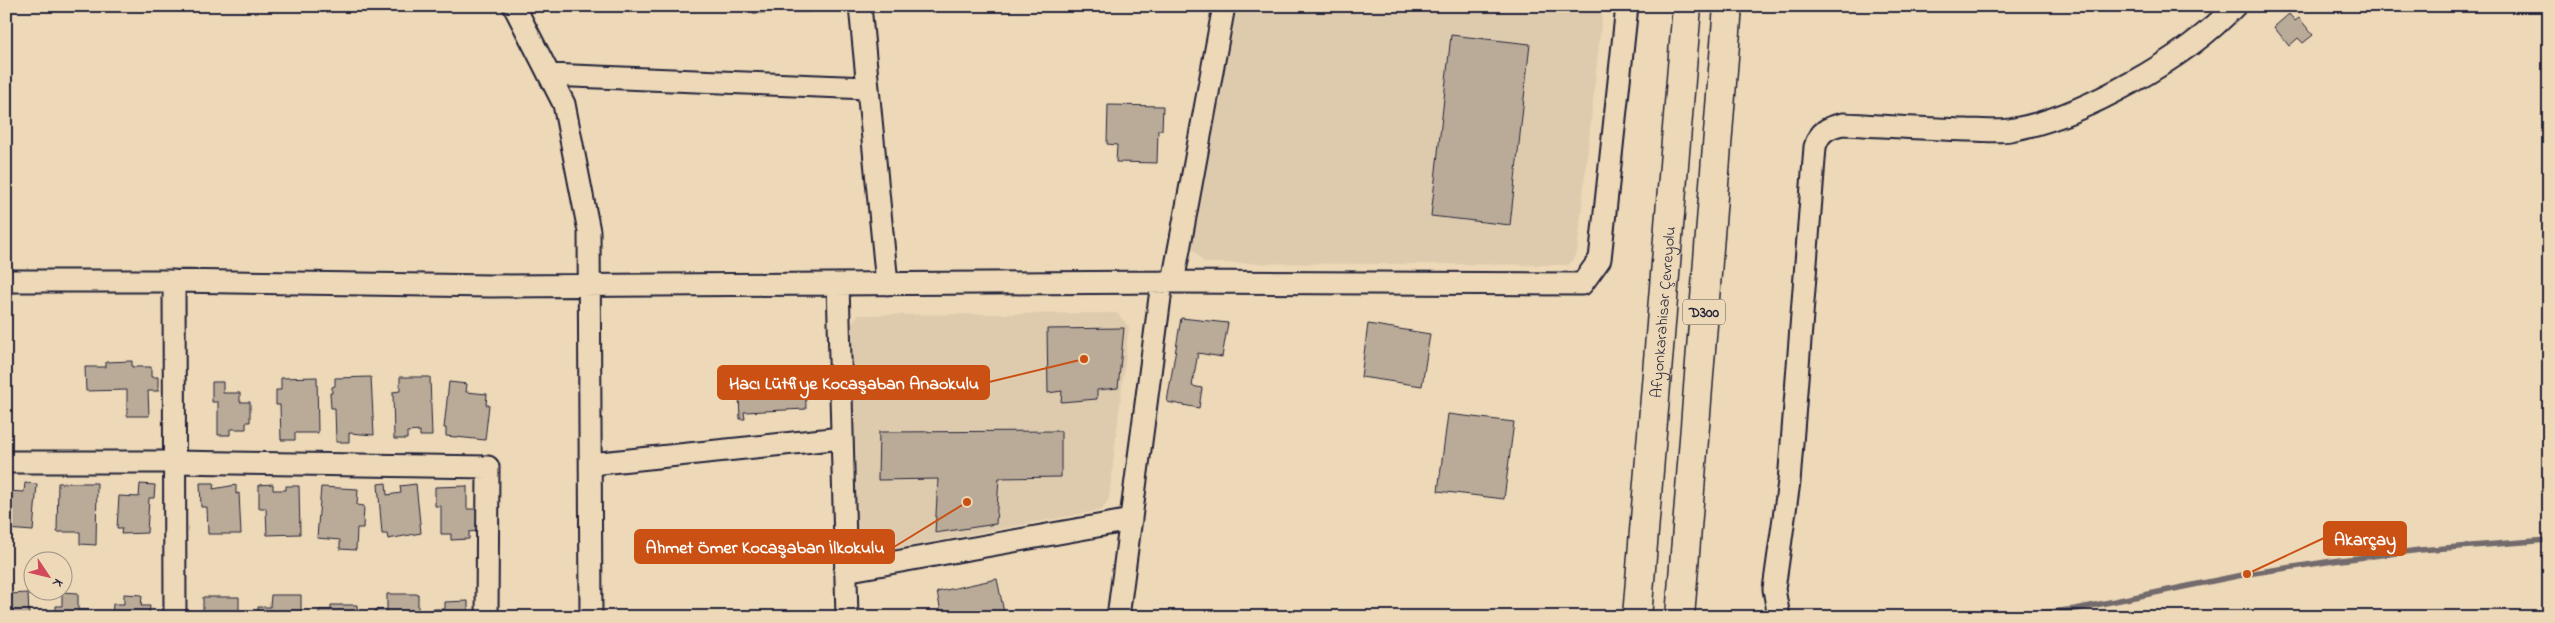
<svg xmlns="http://www.w3.org/2000/svg" width="2555" height="623" viewBox="0 0 2555 623" font-family="'Indie Flower',sans-serif">
<style>
.built{fill:#decbae}
.lines{fill:none;stroke-linecap:round;stroke-linejoin:round}
.stream{stroke:#726a6c;stroke-width:5.5}
.building{fill:#baab98;stroke:#22223b}
.minor-casing{stroke:#22223b;stroke-width:25}
.highway-casing{stroke:#22223b;stroke-width:31}
.minor{stroke:#edd9b7;stroke-width:21}
.highway{stroke:#edd9b7;stroke-width:28}
.labels{text-anchor:middle;stroke-width:4.5;stroke-linejoin:round;paint-order:stroke}
.shield{fill:#edd9b7;stroke:#5f5960;stroke-width:1}
.shield-label{font-size:15px;font-weight:bold;fill:#22223b}
.street-label{font-size:16px;fill:#22223b;stroke:#edd9b7}
.leader{fill:none;stroke:#ca5113;stroke-width:2}
.callout-dot{fill:#ca5113;stroke:#edd9b7;stroke-width:2}
.callout{fill:#ca5113;stroke:#ca5113;stroke-width:2}
.callout-label{font-size:18px;text-anchor:middle;font-weight:bold;fill:#fff}
</style>
<rect width="100%" height="100%" fill="#edd9b7"/>
<filter id="ink" filterUnits="userSpaceOnUse"><feTurbulence type="fractalNoise" baseFrequency=".02" numOctaves="2"/><feDisplacementMap in="SourceGraphic" scale="10" xChannelSelector="R" yChannelSelector="G"/><feConvolveMatrix kernelMatrix="1 2 1 2 8 2 1 2 1" color-interpolation-filters="sRGB"/></filter>
<g filter="url(#ink)">
<!-- built -->
<path class="built" d="M1233 6H1603L1577 253 1569 265 1204 263 1189 244Z
M1117 313 1129 327 1109 498 1102 510 872 553 854 541 848 328 858 315Z"/>
<g class="lines">
<!-- stream -->
<path class="stream" d="M2009 617 2076 609 2247 574 2333 561 2420 550 2549 540"/>
</g>
<!-- building -->
<path class="building" d="M753 6H811V12L753 13Z
M2289 14 2295 21 2299 18 2313 35 2303 43 2298 38 2289 46 2274 27Z
M1451 35 1530 44 1510 225 1431 216Z
M1108 105 1163 106 1162 130H1158L1157 163 1116 162 1117 145 1107 144Z
M1181 318 1228 323 1222 357 1198 353 1192 386 1202 388 1199 408 1167 402Z
M1368 324 1430 334 1422 386 1361 377Z
M1124 328 1118 388 1097 390V399L1061 402 1062 391 1048 393 1047 329Z
M132 361V367H151V377H158V391H148L149 416H127V390L86 391 85 367H106V362Z
M805 375 806 409 744 412 745 419H740L739 394 748 393V377Z
M317 377 318 433H295V440H281L280 405H276V390H281V378Z
M371 377 374 435 349 433V442H336L335 408H331L330 393H332V387L335 386V378Z
M400 377H430L432 436H420V431L407 432V439H394L393 392 400 391Z
M212 382H223V393H240V402H250V422H246V429H230V435H218V402H212Z
M449 382 467 384 466 392 487 394 486 405H489L485 440 446 436V428H444Z
M1448 414 1514 422 1504 499 1438 491Z
M1061 431V477L999 478 996 524 935 533 938 479 878 480 879 432Z
M25 483 37 484 33 531 6 529V491L24 492Z
M58 483H97L96 545 80 544V532H57Z
M200 483H214L213 489 236 485V494L239 493 241 534H208L207 507H201Z
M386 483 387 495 401 493 400 486 416 484 421 533 388 539 387 534H382L378 484Z
M140 484 155 485 154 498H149L147 533 121 534 122 528H117L119 496 139 497Z
M273 484V490H286V486H299L300 534 267 535 266 508H259V485Z
M467 486V509H477V531L469 532V539L451 540V534H441V506H435V487Z
M321 487 358 489 357 505 364 506 363 528H357L356 550 340 549V540L317 538Z
M997 579 1005 617H942L937 592Z
M62 592 78 593V610H92V617H56V606H62Z
M28 593 29 617H6V608H10L9 594Z
M124 594 142 595 141 606H150L149 617H112L113 604H124Z
M387 594H418V617H375V610H387Z
M271 595H301V612H297V617H258V607H270Z
M203 597H239V617H203Z
M468 601V617H432V609H445V602Z
M331 605H357V617H319V610H331Z"/>
<g class="lines">
<defs>
<path id="minor" d="M514 6 564 104 589 231 591 617
M860 6 887 284
M549 75 868 88
M6 281H174L491 286 1173 282 1582 284 1600 259 1627 6
M174 281 175 617
M1173 282 1224 6
M838 284 847 617
M6 462H174L488 467 487 617
M591 464 842 438
M845 571 1131 520
M1118 617 1162 282
M1779 617 1774 589 1789 482 1815 147C1819 132 1828 127 1843 124 1884 126 1926 129 1968 130 1982 130 1997 132 2010 130 2081 118 2186 58 2235 6"/>
<g id="highway">
<path id="s1" d="M1637 617 1687 6"/>
<path d="M1680 617 1728 6"/>
</g>
</defs>
<!-- minor casing -->
<use href="#minor" class="minor-casing"/>
<!-- highway casing -->
<use href="#highway" class="highway-casing"/>
<!-- minor -->
<use href="#minor" class="minor"/>
<!-- highway -->
<use href="#highway" class="highway"/>
</g>
</g>
<g class="labels">
<!-- shield labels -->
<rect class="shield" x="1683" y="299.5" width="42" height="25" rx="4"/>
<g class="shield-label">
<text x="1704" y="317">D300</text>
</g>
<!-- street labels -->
<g class="street-label">
<text dy="6" stroke="none"><textPath href="#s1" startOffset="306">Afyonkarahisar Çevreyolu</textPath></text>
</g>
</g>
<!-- callouts -->
<path class="leader" d="M1084 359L989 382M2247 574L2324 538M967 502L894 547"/>
<g class="callout-dot">
<circle cx="1084" cy="359" r="5"/>
<circle cx="2247" cy="574" r="5"/>
<circle cx="967" cy="502" r="5"/>
</g>
<g class="callout">
<rect x="718" y="366" width="271" height="33" rx="5"/>
<rect x="2324" y="522" width="82" height="33" rx="5"/>
<rect x="635" y="530" width="259" height="33" rx="5"/>
</g>
<g class="callout-label">
<text x="854" y="389">Hacı Lütfiye Kocaşaban Anaokulu</text>
<text x="2365" y="545">Akarçay</text>
<text x="765" y="553">Ahmet Ömer Kocaşaban İlkokulu</text>
</g>
<!-- margin -->
<rect width="2555" height="623" fill="none" stroke="#edd9b7" stroke-width="25"/>
<rect x="12" y="12" width="2530" height="598" fill="none" stroke="#22223b" stroke-width="2" filter="url(#ink)"/>
<!-- north arrow -->
<g transform="translate(48 576) rotate(125)"><circle r="24" fill="#edd9b7" stroke="#9c9085"/>
<path d="M0-4L9 19L0 12L-9 19Z" fill="#d1495b"/>
<text y="-8" font-size="14" font-weight="bold" text-anchor="middle" fill="#22223b">K</text>
</g>
</svg>
